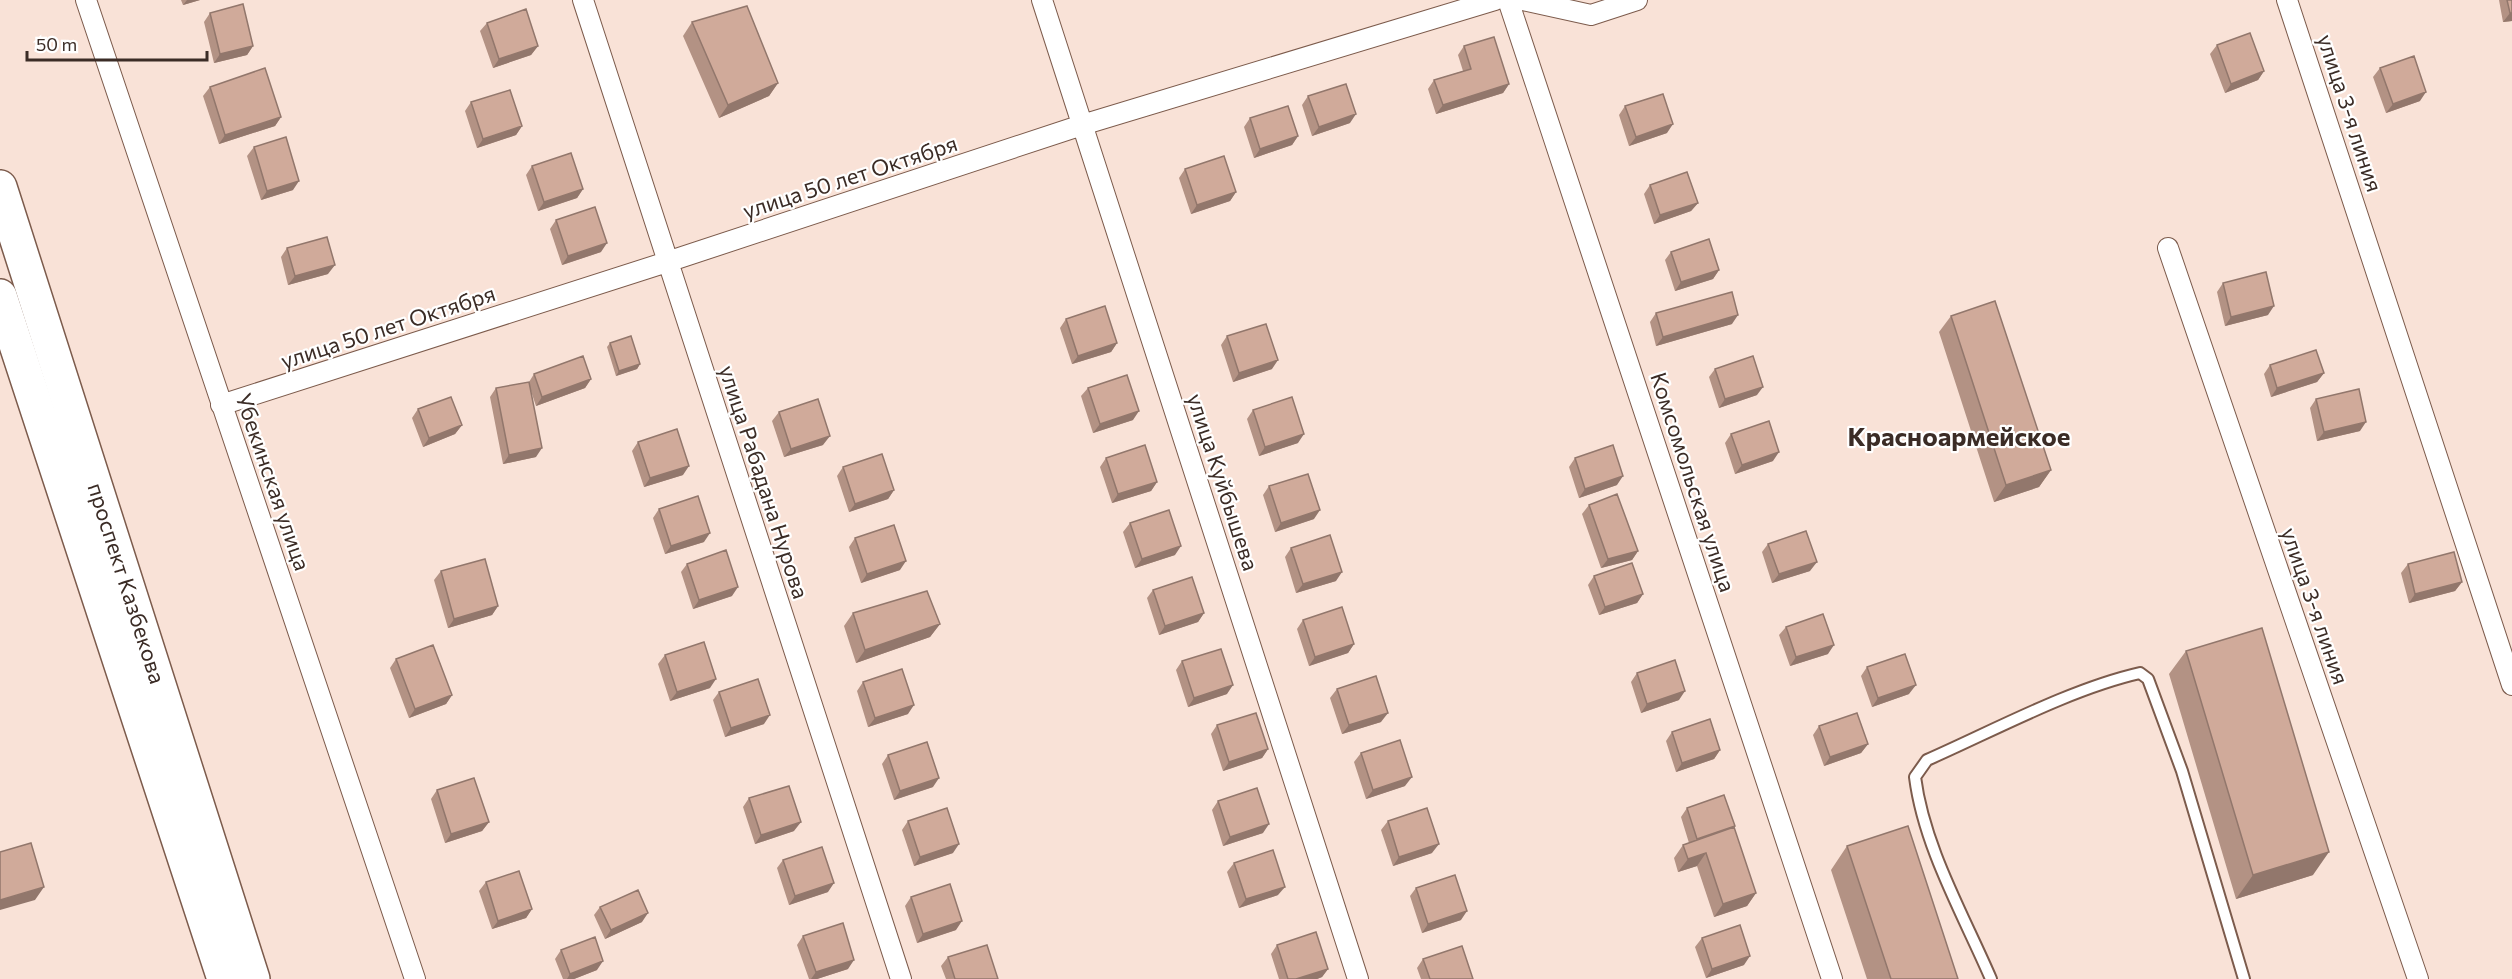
<svg xmlns="http://www.w3.org/2000/svg" width="2512" height="979" viewBox="0 0 2512 979" font-family="Commissioner,sans-serif">
<style>
.lines{fill:none;stroke-linecap:round;stroke-linejoin:round}
.lane-casing{stroke:#7c5b4c;stroke-width:14}
.street-casing{stroke:#7c5b4c;stroke-width:22}
.highway-casing{stroke:#7c5b4c;stroke-width:36}
.lane{stroke:#fff;stroke-width:10}
.street{stroke:#fff;stroke-width:20}
.highway{stroke:#fff;stroke-width:33}
.wall{fill:#b39284}
.shaded-wall{fill:#92776c}
.building{fill:#d0aa9a;stroke:#92776c;stroke-width:1.5}
.labels{text-anchor:middle;stroke-width:4.5;stroke-linejoin:round;paint-order:stroke}
.street-label{font-size:22px;fill:#3b2c26;stroke:#fff}
.quarter-label{font-size:26px;font-weight:bold;fill:#3b2c26;stroke:#fff}
</style>
<rect width="100%" height="100%" fill="#f9e2d7"/>
<g class="lines">
<defs>
<path id="lane" d="M1991 979C1963 914 1924 847 1915 777L1927 760C1993 731 2070 689 2140 673L2148 679 2182 771 2244 979"/>
<path id="street" d="M86 0 415 979
M583 0 901 979
M1042 0 1358 979
M1508 0 1832 979
M1523 0 1591 15 1637 0
M2287 0 2512 685
M2168 248 2418 979
M221 405 667 262 1082 125 1495 0"/>
<g id="highway">
<path id="s1" d="M0 187 253 979"/>
<path d="M0 296 224 979"/>
</g>
</defs>
<!-- lane casing -->
<use href="#lane" class="lane-casing"/>
<!-- street casing -->
<use href="#street" class="street-casing"/>
<!-- highway casing -->
<use href="#highway" class="highway-casing"/>
<!-- lane -->
<use href="#lane" class="lane"/>
<!-- street -->
<use href="#street" class="street"/>
<!-- highway -->
<use href="#highway" class="highway"/>
</g>
<!-- wall -->
<path class="wall" d="M181 0H200L183 5Z
M2499 0H2512V21L2503 22Z
M210 13 253 46 247 55 214 63 204 22Z
M692 22 778 83 769 96 719 118 683 36Z
M487 23 538 46 531 55 493 68 480 31Z
M2217 45 2264 71 2258 80 2225 93 2210 54Z
M1464 46 1509 84 1503 93 1436 114 1428 89 1434 80 1463 71 1458 55Z
M2380 68 2420 101 2386 113 2373 77Z
M210 87 281 117 275 126 219 144 203 96Z
M1308 96 1350 123 1312 136 1302 105Z
M471 102 522 126 516 135 477 148 465 111Z
M1625 106 1667 133 1629 146 1619 115Z
M1250 118 1298 136 1292 145 1254 158 1244 127Z
M254 147 293 190 261 200 247 156Z
M532 166 583 189 577 198 538 211 526 175Z
M1185 169 1236 192 1230 201 1191 214 1179 178Z
M1650 185 1698 203 1691 211 1654 224 1644 194Z
M556 220 601 252 562 265 550 229Z
M287 248 328 274 288 285 281 257Z
M1671 252 1719 270 1713 279 1675 291 1665 260Z
M2223 283 2268 315 2225 326 2217 292Z
M1656 313 1732 324 1656 346 1650 322Z
M1951 316 2051 470 2039 487 1994 502 1939 332Z
M1066 319 1117 343 1111 352 1072 364 1060 328Z
M1227 336 1272 369 1233 382 1221 345Z
M610 343 640 364 637 369 616 376 607 347Z
M2270 365 2324 373 2317 382 2271 397 2264 374Z
M1715 369 1757 395 1719 408 1709 377Z
M534 374 591 379 585 388 536 406 531 391 536 457 503 464 490 397 496 388 529 382Z
M1088 388 1133 420 1093 433 1081 396Z
M2316 399 2360 431 2317 441 2310 408Z
M418 409 462 425 455 434 423 447 412 418Z
M1253 410 1298 443 1259 456 1247 419Z
M779 412 823 445 784 457 772 421Z
M1731 434 1773 461 1735 474 1725 443Z
M638 442 683 475 644 487 632 451Z
M1106 458 1157 482 1151 491 1112 503 1100 467Z
M1575 458 1617 485 1579 498 1569 467Z
M843 467 894 490 888 499 849 512 837 476Z
M1269 486 1314 519 1275 532 1263 495Z
M1589 505 1638 551 1632 560 1601 568 1582 514Z
M659 509 704 542 665 554 653 518Z
M1130 523 1175 555 1135 568 1123 532Z
M855 538 900 570 861 583 849 547Z
M1768 544 1810 571 1772 583 1762 552Z
M1291 548 1336 581 1296 593 1285 557Z
M687 564 732 596 693 609 681 572Z
M2408 564 2462 582 2455 591 2409 603 2401 573Z
M441 571 498 606 492 615 448 628 434 580Z
M1594 576 1643 594 1637 603 1599 615 1588 585Z
M1153 590 1204 613 1198 622 1159 635 1147 598Z
M853 613 940 624 930 637 856 663 844 626Z
M1303 620 1354 644 1348 653 1309 666 1297 629Z
M1786 627 1828 654 1790 666 1779 635Z
M2186 651 2313 875 2236 899 2169 674Z
M665 655 710 688 670 701 658 664Z
M396 659 452 695 446 704 409 718 390 668Z
M1182 661 1227 694 1188 707 1176 670Z
M1867 667 1909 694 1872 707 1861 676Z
M1637 673 1679 700 1641 713 1631 682Z
M863 682 908 714 868 727 857 691Z
M1337 689 1381 722 1342 734 1330 698Z
M719 692 764 724 725 737 713 700Z
M1217 725 1268 749 1262 758 1223 771 1211 734Z
M1819 726 1868 744 1861 753 1824 766 1813 735Z
M1672 732 1720 750 1714 759 1676 772 1666 741Z
M1361 753 1405 786 1366 799 1354 762Z
M888 755 933 787 894 800 882 764Z
M437 790 489 822 482 831 445 843 431 799Z
M749 798 794 831 755 844 743 807Z
M1218 801 1263 833 1223 846 1212 810Z
M1687 808 1733 828 1756 893 1747 906 1714 917 1697 866 1678 872 1674 858 1683 845 1689 843 1681 817Z
M908 821 953 853 914 866 902 830Z
M1388 821 1432 853 1393 866 1381 830Z
M1847 846 1958 979H1867L1831 870Z
M783 860 828 892 789 905 777 868Z
M1234 863 1278 895 1239 908 1227 872Z
M486 882 532 909 526 918 492 929 479 891Z
M1416 888 1461 920 1422 933 1410 896Z
M911 897 956 930 917 943 905 906Z
M600 907 642 922 605 939 594 915Z
M803 936 848 969 817 979H809L797 945Z
M1702 938 1744 965 1706 978 1695 947Z
M1277 945 1328 969 1322 977 1317 979H1279L1271 954Z
M561 950 597 970 574 979H563L555 959Z
M948 957 998 979H946L941 966Z
M1423 959 1473 979H1421L1417 968Z"/>
<!-- shaded-wall -->
<path class="shaded-wall" d="M187 0H200L183 5Z
M2510 13H2512V21L2503 22Z
M253 46 247 55 214 63 220 54Z
M538 46 531 55 493 68 499 59Z
M2264 71 2258 80 2225 93 2231 84Z
M778 83 769 96 719 118 728 105Z
M1509 84 1503 93 1436 114 1443 105Z
M2426 92 2420 101 2386 113 2393 104Z
M1356 114 1350 123 1312 136 1319 127Z
M281 117 275 126 219 144 225 135Z
M1673 124 1667 133 1629 146 1636 137Z
M522 126 516 135 477 148 483 139Z
M1298 136 1292 145 1254 158 1260 149Z
M299 181 293 190 261 200 267 191Z
M583 189 577 198 538 211 544 202Z
M1236 192 1230 201 1191 214 1197 205Z
M1698 203 1691 211 1654 224 1660 215Z
M607 243 601 252 562 265 568 256Z
M335 265 328 274 288 285 295 276Z
M1719 270 1713 279 1675 291 1681 282Z
M2274 306 2268 315 2225 326 2231 317Z
M1738 315 1732 324 1656 346 1663 337Z
M1117 343 1111 352 1072 364 1078 356Z
M1278 360 1272 369 1233 382 1239 373Z
M640 364 637 369 616 376 619 371Z
M2324 373 2317 382 2271 397 2277 388Z
M591 379 585 388 536 406 542 397Z
M1763 387 1757 395 1719 408 1725 399Z
M1139 411 1133 420 1093 433 1100 424Z
M2366 422 2360 431 2317 441 2324 432Z
M462 425 455 434 423 447 429 438Z
M1304 434 1298 443 1259 456 1265 447Z
M830 436 823 445 784 457 791 449Z
M542 448 536 457 503 464 509 455Z
M1779 452 1773 461 1735 474 1742 465Z
M689 466 683 475 644 487 650 478Z
M2051 470 2039 487 1994 502 2006 485Z
M1623 476 1617 485 1579 498 1585 489Z
M1157 482 1151 491 1112 503 1118 494Z
M894 490 888 499 849 512 855 504Z
M1320 510 1314 519 1275 532 1281 523Z
M710 533 704 542 665 554 671 546Z
M1181 546 1175 555 1135 568 1142 559Z
M1638 551 1632 560 1601 568 1608 559Z
M906 561 900 570 861 583 867 574Z
M1817 562 1810 571 1772 583 1779 574Z
M1342 572 1336 581 1296 593 1303 584Z
M2462 582 2455 591 2409 603 2415 594Z
M738 587 732 596 693 609 699 600Z
M1643 594 1637 603 1599 615 1605 607Z
M498 606 492 615 448 628 454 619Z
M1204 613 1198 622 1159 635 1165 626Z
M940 624 930 637 856 663 865 650Z
M1354 644 1348 653 1309 666 1315 657Z
M1834 645 1828 654 1790 666 1796 657Z
M716 679 710 688 670 701 677 692Z
M1233 685 1227 694 1188 707 1194 698Z
M1916 685 1909 694 1872 707 1878 698Z
M1685 691 1679 700 1641 713 1647 704Z
M452 695 446 704 409 718 415 709Z
M914 705 908 714 868 727 875 718Z
M1388 713 1381 722 1342 734 1349 725Z
M770 715 764 724 725 737 731 728Z
M1868 744 1861 753 1824 766 1830 757Z
M1268 749 1262 758 1223 771 1229 762Z
M1720 750 1714 759 1676 772 1682 763Z
M1412 777 1405 786 1366 799 1373 790Z
M939 778 933 787 894 800 900 791Z
M489 822 482 831 445 843 451 834Z
M801 822 794 831 755 844 761 835Z
M1269 824 1263 833 1223 846 1230 837Z
M1735 826 1728 835 1691 848 1697 839Z
M959 844 953 853 914 866 920 857Z
M1439 844 1432 853 1393 866 1399 857Z
M2329 852 2313 875 2236 899 2253 875Z
M1706 853 1697 866 1678 872 1688 859Z
M834 883 828 892 789 905 795 896Z
M44 887 35 900 0 910V900Z
M1285 887 1278 895 1239 908 1246 899Z
M1756 893 1747 906 1714 917 1723 904Z
M532 909 526 918 492 929 498 921Z
M1467 911 1461 920 1422 933 1428 924Z
M648 913 642 922 605 939 611 930Z
M962 921 956 930 917 943 923 934Z
M1750 956 1744 965 1706 978 1712 969Z
M854 960 848 969 817 979H811L816 972Z
M603 961 597 970 574 979H567L570 974Z
M1328 969 1322 977 1317 979H1296Z"/>
<!-- building -->
<path class="building" d="M2507 0H2512V13H2510Z
M243 4 253 46 220 54 210 13Z
M747 6 778 83 728 105 692 22Z
M526 9 538 46 499 59 487 23Z
M2250 33 2264 71 2231 84 2217 45Z
M1494 37 1509 84 1443 105 1434 80 1471 69 1464 46Z
M2414 56 2426 92 2393 104 2380 68Z
M265 68 281 117 225 135 210 87Z
M1346 84 1356 114 1319 127 1308 96Z
M510 90 522 126 483 139 471 102Z
M1663 94 1673 124 1636 137 1625 106Z
M1288 106 1298 136 1260 149 1250 118Z
M286 137 299 181 267 191 254 147Z
M571 153 583 189 544 202 532 166Z
M1224 156 1236 192 1197 205 1185 169Z
M1687 172 1698 203 1660 215 1650 185Z
M595 207 607 243 568 256 556 220Z
M327 237 335 265 295 276 287 248Z
M1709 239 1719 270 1681 282 1671 252Z
M2266 272 2274 306 2231 317 2223 283Z
M1732 292 1738 315 1663 337 1656 313Z
M1995 301 2051 470 2006 485 1951 316Z
M1105 306 1117 343 1078 356 1066 319Z
M1266 324 1278 360 1239 373 1227 336Z
M631 336 640 364 619 371 610 343Z
M2316 350 2324 373 2277 388 2270 365Z
M583 356 591 379 542 397 534 374Z
M1753 356 1763 387 1725 399 1715 369Z
M1127 375 1139 411 1100 424 1088 388Z
M529 382 542 448 509 455 496 388Z
M2359 389 2366 422 2324 432 2316 399Z
M451 397 462 425 429 438 418 409Z
M1292 397 1304 434 1265 447 1253 410Z
M818 399 830 436 791 449 779 412Z
M1769 421 1779 452 1742 465 1731 434Z
M677 429 689 466 650 478 638 442Z
M1145 445 1157 482 1118 494 1106 458Z
M1613 445 1623 476 1585 489 1575 458Z
M882 454 894 490 855 504 843 467Z
M1308 474 1320 510 1281 523 1269 486Z
M1617 494 1638 551 1608 559 1589 505Z
M698 496 710 533 671 546 659 509Z
M1169 510 1181 546 1142 559 1130 523Z
M894 525 906 561 867 574 855 538Z
M1806 531 1817 562 1779 574 1768 544Z
M1330 535 1342 572 1303 584 1291 548Z
M726 550 738 587 699 600 687 564Z
M2454 552 2462 582 2415 594 2408 564Z
M485 559 498 606 454 619 441 571Z
M1632 563 1643 594 1605 607 1594 576Z
M1192 577 1204 613 1165 626 1153 590Z
M927 591 940 624 865 650 853 613Z
M1342 607 1354 644 1315 657 1303 620Z
M1823 614 1834 645 1796 657 1786 627Z
M2262 628 2329 852 2253 875 2186 651Z
M704 642 716 679 677 692 665 655Z
M433 645 452 695 415 709 396 659Z
M1221 649 1233 685 1194 698 1182 661Z
M1905 654 1916 685 1878 698 1867 667Z
M1675 660 1685 691 1647 704 1637 673Z
M902 669 914 705 875 718 863 682Z
M1376 676 1388 713 1349 725 1337 689Z
M758 679 770 715 731 728 719 692Z
M1256 713 1268 749 1229 762 1217 725Z
M1857 713 1868 744 1830 757 1819 726Z
M1710 719 1720 750 1682 763 1672 732Z
M1400 740 1412 777 1373 790 1361 753Z
M927 742 939 778 900 791 888 755Z
M474 778 489 822 451 834 437 790Z
M789 786 801 822 761 835 749 798Z
M1257 788 1269 824 1230 837 1218 801Z
M1724 795 1735 826 1697 839 1687 808Z
M947 808 959 844 920 857 908 821Z
M1427 808 1439 844 1399 857 1388 821Z
M1908 826 1958 979H1891L1847 846Z
M1734 827 1756 893 1723 904 1706 853 1688 859 1683 845Z
M31 843 44 887 0 900V852Z
M822 847 834 883 795 896 783 860Z
M1273 850 1285 887 1246 899 1234 863Z
M519 871 532 909 498 921 486 882Z
M1455 875 1467 911 1428 924 1416 888Z
M950 884 962 921 923 934 911 897Z
M638 890 648 913 611 930 600 907Z
M843 923 854 960 816 972 803 936Z
M1740 925 1750 956 1712 969 1702 938Z
M1316 932 1328 969 1296 979H1288L1277 945Z
M595 937 603 961 570 974 561 950Z
M987 945 998 979H955L948 957Z
M1462 946 1473 979H1430L1423 959Z"/>
<g class="labels">
<!-- street labels -->
<g class="street-label">
<text transform="translate(2350 113) rotate(72)" y="8">улица 3-я линия</text>
<text transform="translate(850 177) rotate(-18)" y="8">улица 50 лет Октября</text>
<text transform="translate(388 327) rotate(-18)" y="8">улица 50 лет Октября</text>
<text transform="translate(273 482) rotate(71)" y="8">Убекинская улица</text>
<text transform="translate(764 482) rotate(72)" y="8">улица Рабадана Нурова</text>
<text transform="translate(1223 482) rotate(72)" y="8">улица Куйбышева</text>
<text transform="translate(1693 482) rotate(72)" y="8">Комсомольская улица</text>
<text dy="8" stroke="none"><textPath href="#s1" startOffset="416">проспект Казбекова</textPath></text>
<text transform="translate(2315 606) rotate(71)" y="8">улица 3-я линия</text>
</g>
<!-- quarter labels -->
<g class="quarter-label">
<text x="1959" y="446">Красноармейское</text>
</g>
</g>
<!-- scale -->
<path d="M27 51v9h180v-9" fill="none" stroke="#3b2c26" stroke-width="3"/>
<text x="36" y="51" font-size="18" fill="#3b2c26" stroke="#ffffff" stroke-width="4.5" paint-order="stroke">50 m</text>
</svg>
